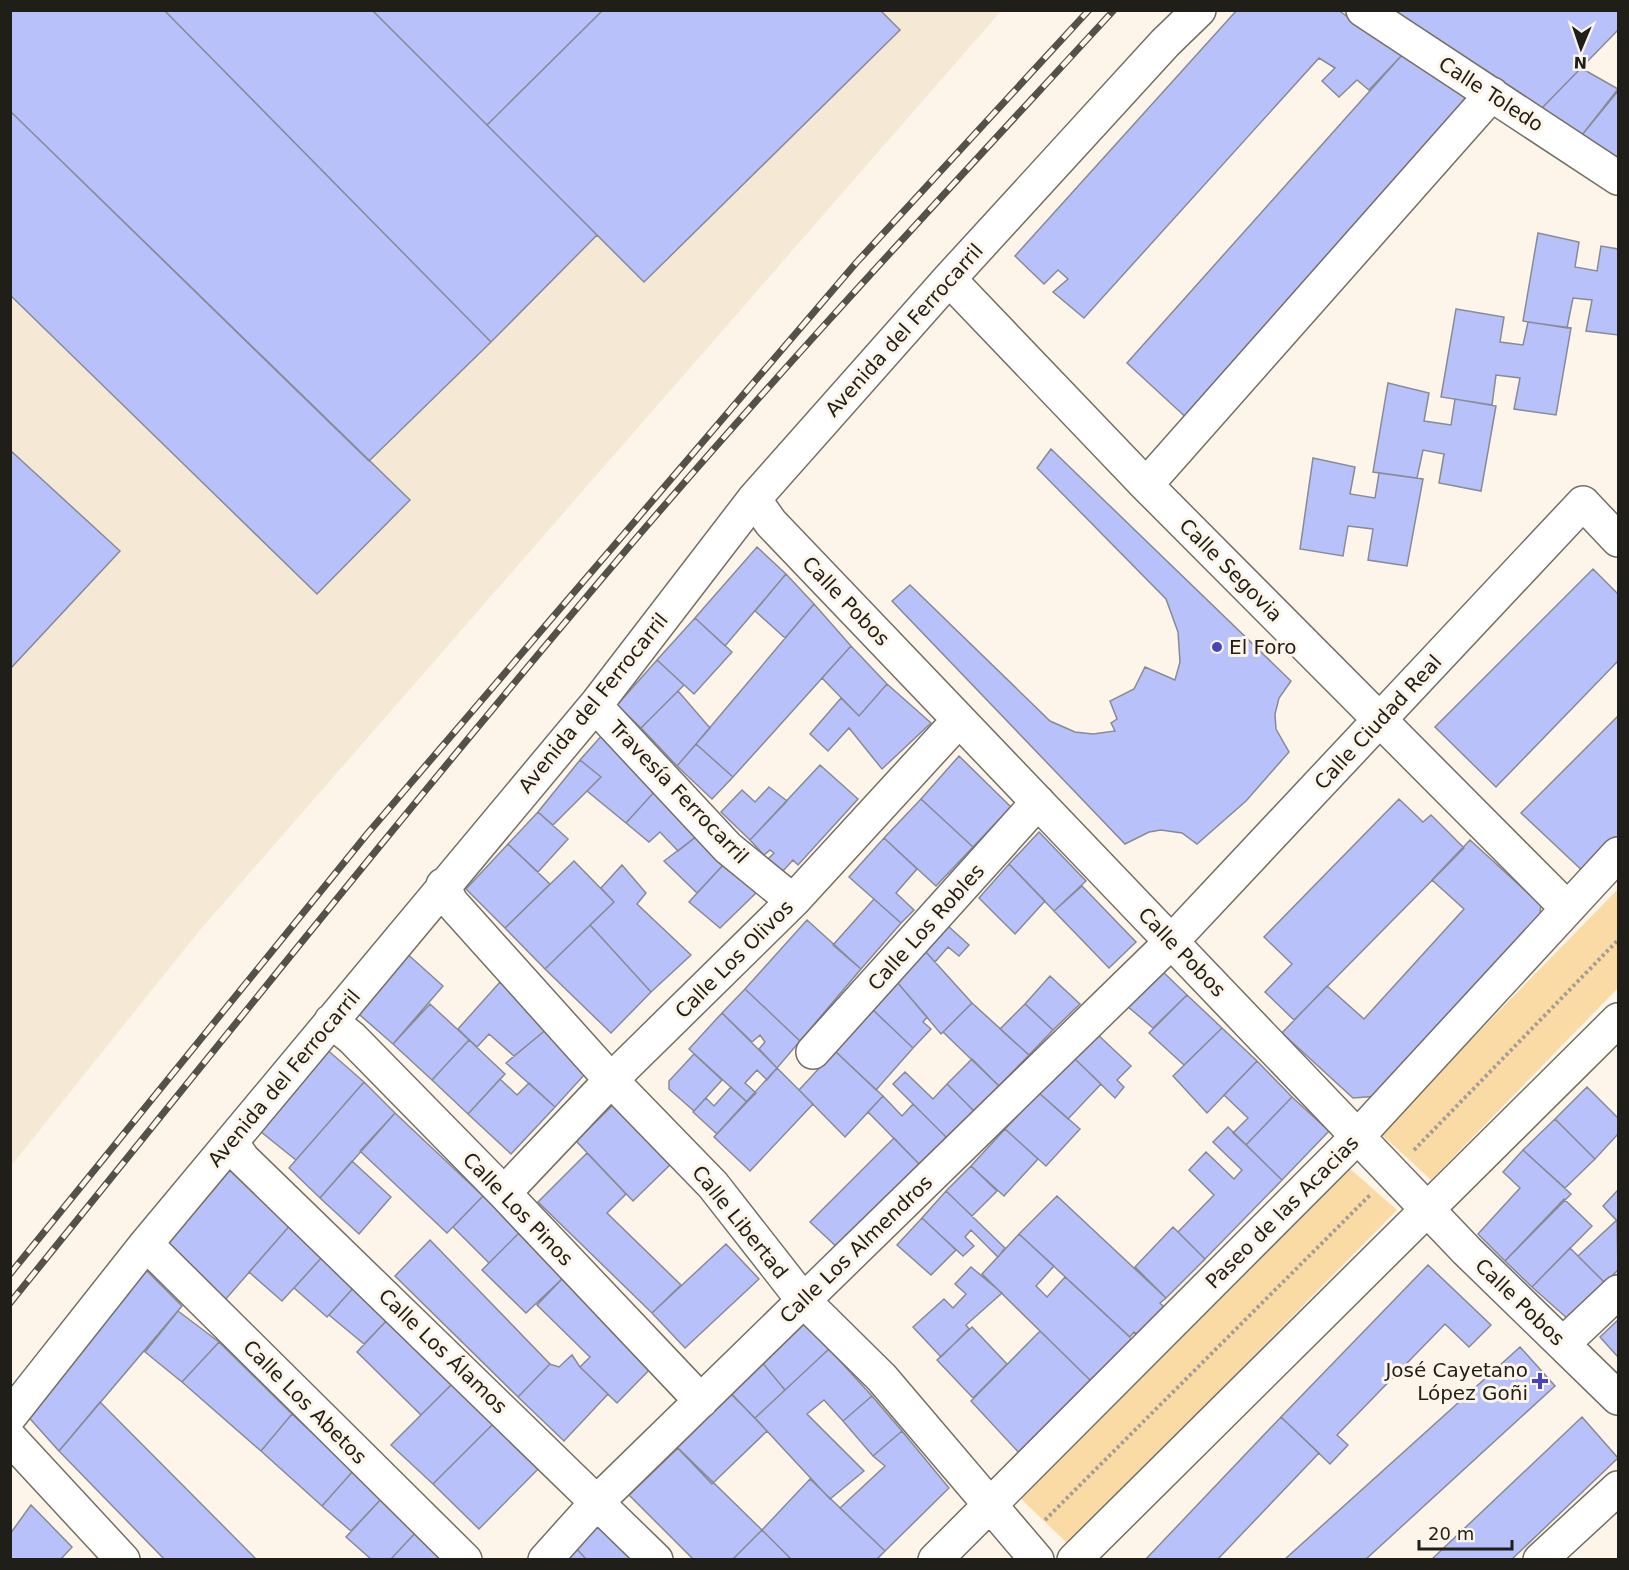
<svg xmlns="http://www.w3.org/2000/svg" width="1629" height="1570" viewBox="0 0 1629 1570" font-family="'DejaVu Sans',sans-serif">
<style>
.built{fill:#f5e9d6}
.green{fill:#fbdba5}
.building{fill:#b8c1fa;stroke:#888a96;stroke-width:1.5}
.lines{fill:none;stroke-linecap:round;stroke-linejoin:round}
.minor-casing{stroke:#756f64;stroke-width:36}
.path{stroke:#a49e95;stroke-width:4;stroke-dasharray:3 3;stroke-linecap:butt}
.minor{stroke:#fff;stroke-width:33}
.rail-casing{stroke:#54514a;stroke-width:7}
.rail{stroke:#fdf5e9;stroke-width:4.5;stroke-dasharray:14;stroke-linecap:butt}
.poi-dot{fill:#4745ba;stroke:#fdf5e9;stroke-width:2}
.labels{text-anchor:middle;stroke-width:6;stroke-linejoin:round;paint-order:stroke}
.street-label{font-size:20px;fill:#201e19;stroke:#fdf5e9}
.poi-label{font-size:20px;fill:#201e19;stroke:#fdf5e9;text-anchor:start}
</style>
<rect width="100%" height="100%" fill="#fdf5e9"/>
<!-- built -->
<path class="built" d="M11 11H1001L200 930 11 1166Z"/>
<!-- green -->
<path class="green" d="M1618 889V988L1431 1180 1380 1133Z
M1347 1166 1397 1210 1068 1544 1021 1499Z"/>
<!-- building -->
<path class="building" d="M10 10H164L491 342 369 461 10 111Z
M164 10H372L597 235 491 342Z
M372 10H603L487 125Z
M603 10H880L900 30 644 282 487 125Z
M1237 10H1338L1402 55 1369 90 1357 80 1339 97 1322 81 1335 68 1319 58 1084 318 1053 292 1068 279 1058 270 1044 284 1015 256Z
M1393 10H1618V30L1541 109Z
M1402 55 1472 100 1191 422 1127 363Z
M1581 68 1618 89 1582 135 1541 109Z
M1618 91V162L1582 135Z
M10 111 410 500 317 594 10 295Z
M1538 233 1579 242 1575 267 1597 271 1601 246 1618 249V335L1586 331 1592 300 1573 298 1567 328 1523 321Z
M1456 309 1504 317 1500 342 1523 345 1528 322 1571 328 1556 415 1514 409 1520 378 1496 375 1492 405 1441 397Z
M1388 383 1429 393 1424 421 1451 425 1455 399 1496 406 1481 491 1439 483 1444 454 1423 450 1417 478 1373 472Z
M1051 449 1291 681 1279 698 1275 714 1276 729 1289 752 1246 801 1197 844 1182 833 1161 830 1149 832 1125 844 892 601 910 585 1050 721 1075 732 1093 734 1115 731 1111 723 1117 719 1110 701 1134 689 1145 667 1175 680 1180 662 1178 632 1166 599 1037 468Z
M10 450 120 551 10 669Z
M1313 458 1355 467 1350 494 1375 498 1379 473 1423 479 1407 566 1368 560 1373 529 1348 526 1343 556 1300 549Z
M757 547 786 574 725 646 695 618Z
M1593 569 1618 594V661L1496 787 1435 727Z
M786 574 814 604 785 638 755 611Z
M814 604 851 646 733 777 696 744Z
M695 618 732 652 694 694 657 660Z
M851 646 887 684 859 716 822 678Z
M657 660 684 685 641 728 617 705Z
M887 684 931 723 882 769 849 728 828 751 810 734 841 698 859 716Z
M678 691 710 728 677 766 641 728Z
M1618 716V843L1587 875 1521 813Z
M604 733 656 790 626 823 587 791 601 777 580 760Z
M696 744 733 777 712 799 677 766Z
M959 756 1011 807 973 847 921 799Z
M580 760 601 777 553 825 538 812Z
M820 765 858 799 798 865 793 860 782 872 768 859 774 853 770 850 764 855 750 840Z
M769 787 787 801 750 840 721 812 742 790 755 802Z
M656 790 701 833 678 851 660 832 649 842 626 823Z
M921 799 973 847 936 886 884 838Z
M1399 799 1423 822 1431 815 1464 848 1294 1020 1265 992 1292 964 1264 937Z
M538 812 568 839 538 872 508 844Z
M1039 832 1086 881 1054 911 1009 864Z
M701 833 725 863 697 893 664 861Z
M884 838 917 869 896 893 914 910 901 923 849 877Z
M1470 840 1541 905 1538 929 1379 1096 1353 1098 1282 1033 1327 986 1364 1019 1464 909 1432 880Z
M508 844 550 884 505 928 466 889Z
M574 861 614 902 545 969 505 928Z
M725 863 757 892 720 928 689 902Z
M1009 864 1045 901 1015 934 979 898Z
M622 865 646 893 637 904 691 955 651 992 590 925 614 902 601 888Z
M1082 886 1136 942 1109 968 1054 911Z
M874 899 901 923 861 969 833 945Z
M807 920 861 969 800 1041 745 989Z
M590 925 651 992 611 1033 545 969Z
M948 926 969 945 959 956 948 947 935 962 925 951Z
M404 951 443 986 393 1044 353 1009Z
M925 951 972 1003 941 1034 897 982Z
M1162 971 1187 995 1153 1028 1127 1006Z
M1050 976 1080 1004 1053 1030 1025 1004Z
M500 982 548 1028 514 1056 489 1034 477 1047 458 1029Z
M897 982 927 1017 923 1022 931 1029 913 1048 872 1009Z
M745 989 800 1041 777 1068 759 1049 765 1042 760 1035 752 1042 722 1013Z
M1187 995 1222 1028 1184 1065 1149 1033Z
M972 1003 1029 1055 999 1086 943 1032Z
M430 1004 469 1040 432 1080 393 1044Z
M1025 1004 1053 1030 1029 1055 1000 1029Z
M872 1009 913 1048 876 1090 835 1051Z
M722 1013 777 1068 767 1080 757 1070 745 1083 756 1093 747 1102 689 1049Z
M548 1028 585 1074 555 1107 506 1063Z
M1222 1028 1257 1061 1207 1113 1173 1076Z
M1097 1034 1131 1066 1117 1080 1124 1087 1115 1098 1074 1058Z
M469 1040 505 1074 468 1114 432 1080Z
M324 1047 364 1082 296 1160 255 1127Z
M835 1051 883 1096 845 1137 799 1090Z
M694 1054 722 1080 694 1111 669 1089V1081Z
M1074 1058 1101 1084 1068 1119 1039 1093Z
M972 1059 999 1086 974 1111 947 1084Z
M1257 1061 1292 1097 1246 1145 1233 1133 1248 1118 1224 1095Z
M777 1068 813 1104 750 1171 714 1137Z
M905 1072 933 1099 947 1084 974 1111 947 1138 893 1084Z
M500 1079 517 1095 529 1083 555 1107 511 1154 468 1114Z
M364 1082 395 1113 320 1198 289 1168Z
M731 1087 747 1102 717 1134 693 1112 706 1098 714 1106Z
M1587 1087 1618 1118V1134L1595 1159 1555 1119Z
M1039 1093 1080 1129 1046 1166 1005 1129Z
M883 1096 902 1116 913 1104 947 1138 920 1165 868 1112Z
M1292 1097 1329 1131 1282 1180 1246 1145Z
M615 1103 673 1162 633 1201 576 1141Z
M395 1113 483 1196 447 1233 360 1151Z
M1555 1119 1595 1159 1565 1188 1523 1150Z
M1228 1127 1282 1180 1205 1259 1178 1232 1214 1195 1189 1170 1206 1152 1234 1179 1242 1170 1213 1142Z
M1005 1129 1038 1159 1004 1196 971 1166Z
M894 1138 920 1165 839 1249 810 1222Z
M1523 1150 1571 1194 1505 1261 1478 1234 1520 1188 1503 1172Z
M587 1153 626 1194 607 1213 681 1285 652 1313 538 1202Z
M230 1161 292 1223 225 1300 164 1241Z
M352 1161 391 1197 359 1234 320 1198Z
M971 1166 997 1191 972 1216 946 1191Z
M1618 1190V1222L1603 1206Z
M946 1191 1005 1248 998 1257 971 1230 965 1237 974 1246 963 1256 922 1218Z
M483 1196 520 1232 489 1263 453 1227Z
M1057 1196 1166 1298 1160 1303 1165 1308 1139 1336 1134 1332 1130 1337 1019 1234Z
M1564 1199 1592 1226 1532 1287 1505 1261Z
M922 1218 956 1250 931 1275 897 1245Z
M1617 1220 1618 1270 1605 1283 1578 1256Z
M292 1223 324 1255 282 1301 249 1272Z
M1173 1227 1205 1259 1166 1298 1135 1267Z
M520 1232 564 1277 526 1313 482 1270Z
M1019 1234 1054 1266 1036 1286 1047 1297 1065 1277 1134 1341 1092 1382 982 1274Z
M430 1240 550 1364 518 1397 395 1276Z
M726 1244 759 1279 685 1348 652 1313Z
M1570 1248 1605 1283 1568 1319 1532 1287Z
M324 1255 356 1285 327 1317 294 1288Z
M1428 1265 1491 1325 1469 1347 1445 1324 1337 1435 1348 1445 1330 1464 1281 1417Z
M971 1267 1002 1293 966 1325 969 1329 941 1357 913 1327 944 1299 953 1308 966 1294 955 1284Z
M146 1270 182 1306 59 1451 24 1412Z
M564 1277 654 1365 617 1403 580 1367 590 1357 537 1305Z
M356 1285 390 1317 364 1344 329 1315Z
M178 1311 219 1342 182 1382 145 1352Z
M390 1317 456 1380 421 1415 357 1352Z
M1618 1320V1357L1600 1337Z
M804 1321 829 1349 785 1390 760 1360Z
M972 1327 1007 1364 973 1398 937 1360Z
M1040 1331 1092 1382 1021 1455 971 1401Z
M219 1342 292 1414 261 1451 182 1382Z
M1520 1347 1555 1386 1365 1560H1284Z
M829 1349 872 1396 843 1421 824 1400 807 1414 864 1471 830 1499 755 1418Z
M572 1355 580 1367 608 1394 564 1441 518 1397 550 1364 559 1367Z
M760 1360 785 1390 755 1418 727 1390Z
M456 1380 498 1419 433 1484 391 1445Z
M725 1387 767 1431 712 1484 670 1440Z
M872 1396 902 1431 873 1456 843 1421Z
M100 1402 257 1560H165L59 1451Z
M292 1414 353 1471 322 1506 261 1451Z
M1281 1417 1319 1453 1217 1560H1145Z
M1582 1417 1618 1458 1511 1560H1431Z
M498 1419 543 1464 479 1529 433 1484Z
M902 1431 949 1488 885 1551 840 1508 885 1466 873 1456Z
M678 1448 762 1530 732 1560H694L629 1495Z
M353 1471 383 1497 351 1531 322 1506Z
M810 1479 885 1551 876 1560H792L762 1530Z
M383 1497 418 1530 390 1560H372L346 1537Z
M31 1505 72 1547 60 1560H10V1534Z
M598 1518 641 1560H587L573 1545Z
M418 1530 449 1560H390Z
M762 1530 792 1560H732Z
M573 1545 587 1560H558Z"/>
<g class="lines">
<defs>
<path id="minor" d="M1363 10 1618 178
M949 279 1146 485 1567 908
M1146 485 1492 94
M754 499 771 523 1467 1251 1618 1398
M598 702 601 712 728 848 793 901
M443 885 451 902 611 1080 713 1185 803 1300 882 1378 1037 1560
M331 1021 352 1038 504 1193 701 1401
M813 1052 1038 802
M231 1142 243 1159 656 1560
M504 1193 611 1080 793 901 959 720
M146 1244 465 1560
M1563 1344 1618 1292
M10 1416 146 1244 598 702 754 499 949 279 1165 43 1199 10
M10 1438 123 1560
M545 1560 598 1501 1171 942 1583 503 1618 540
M935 1560 1358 1136 1618 854
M1074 1560 1618 1020
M1540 1560 1618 1488"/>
</defs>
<!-- minor casing -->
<use href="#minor" class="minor-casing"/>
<!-- path -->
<path class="path" d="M1414 1150 1618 940
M1045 1520 1371 1194"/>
<!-- minor -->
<use href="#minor" class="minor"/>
<defs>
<path id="rail" d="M10 1274 368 833 856 263 1089 10
M10 1303C214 1051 417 796 627 549 784 365 950 188 1114 10"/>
</defs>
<!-- rail casing -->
<use href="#rail" class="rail-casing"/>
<!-- rail -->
<use href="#rail" class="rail"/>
</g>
<!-- markers -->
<g class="poi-dot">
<circle cx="1217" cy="647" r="6"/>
<path d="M1537 1372h6v6h6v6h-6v6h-6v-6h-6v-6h6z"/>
</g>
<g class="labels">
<!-- street labels -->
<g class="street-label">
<text transform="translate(1491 94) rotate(33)" y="7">Calle Toledo</text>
<text transform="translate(904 330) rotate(-48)" y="7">Avenida del Ferrocarril</text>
<text transform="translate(1231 570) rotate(45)" y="7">Calle Segovia</text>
<text transform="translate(846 601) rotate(46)" y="7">Calle Pobos</text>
<text transform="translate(593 703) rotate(-51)" y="7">Avenida del Ferrocarril</text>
<text transform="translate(1378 722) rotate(-47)" y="7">Calle Ciudad Real</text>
<text transform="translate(679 792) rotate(46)" y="7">Travesía Ferrocarril</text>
<text transform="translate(926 927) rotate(-48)" y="7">Calle Los Robles</text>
<text transform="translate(1182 952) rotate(46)" y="7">Calle Pobos</text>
<text transform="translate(734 959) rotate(-45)" y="7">Calle Los Olivos</text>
<text transform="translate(284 1078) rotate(-50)" y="7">Avenida del Ferrocarril</text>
<text transform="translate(518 1209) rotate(46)" y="7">Calle Los Pinos</text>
<text transform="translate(1282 1212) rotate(-45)" y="7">Paseo de las Acacias</text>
<text transform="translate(740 1222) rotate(51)" y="7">Calle Libertad</text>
<text transform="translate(856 1249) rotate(-44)" y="7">Calle Los Almendros</text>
<text transform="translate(1520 1302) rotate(44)" y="7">Calle Pobos</text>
<text transform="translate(443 1351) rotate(44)" y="7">Calle Los Álamos</text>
<text transform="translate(305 1402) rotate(45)" y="7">Calle Los Abetos</text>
</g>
<!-- poi labels -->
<g class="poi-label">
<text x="1229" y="654">El Foro</text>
<text x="1528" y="1377" text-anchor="end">José Cayetano<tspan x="1528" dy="23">López Goñi</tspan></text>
</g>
</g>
<!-- border -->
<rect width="1629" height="1570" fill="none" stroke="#201e19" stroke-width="24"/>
<!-- north arrow -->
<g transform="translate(1581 48) rotate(182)" stroke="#fdf5e9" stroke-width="4.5" paint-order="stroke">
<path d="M0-4.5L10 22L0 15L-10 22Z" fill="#201e19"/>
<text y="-9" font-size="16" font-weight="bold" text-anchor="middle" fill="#201e19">N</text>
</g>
<!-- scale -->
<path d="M1419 1540v9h93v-9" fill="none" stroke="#201e19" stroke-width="3"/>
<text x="1428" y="1540" font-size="18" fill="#201e19" stroke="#fdf5e9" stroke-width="4.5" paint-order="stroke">20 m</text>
</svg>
